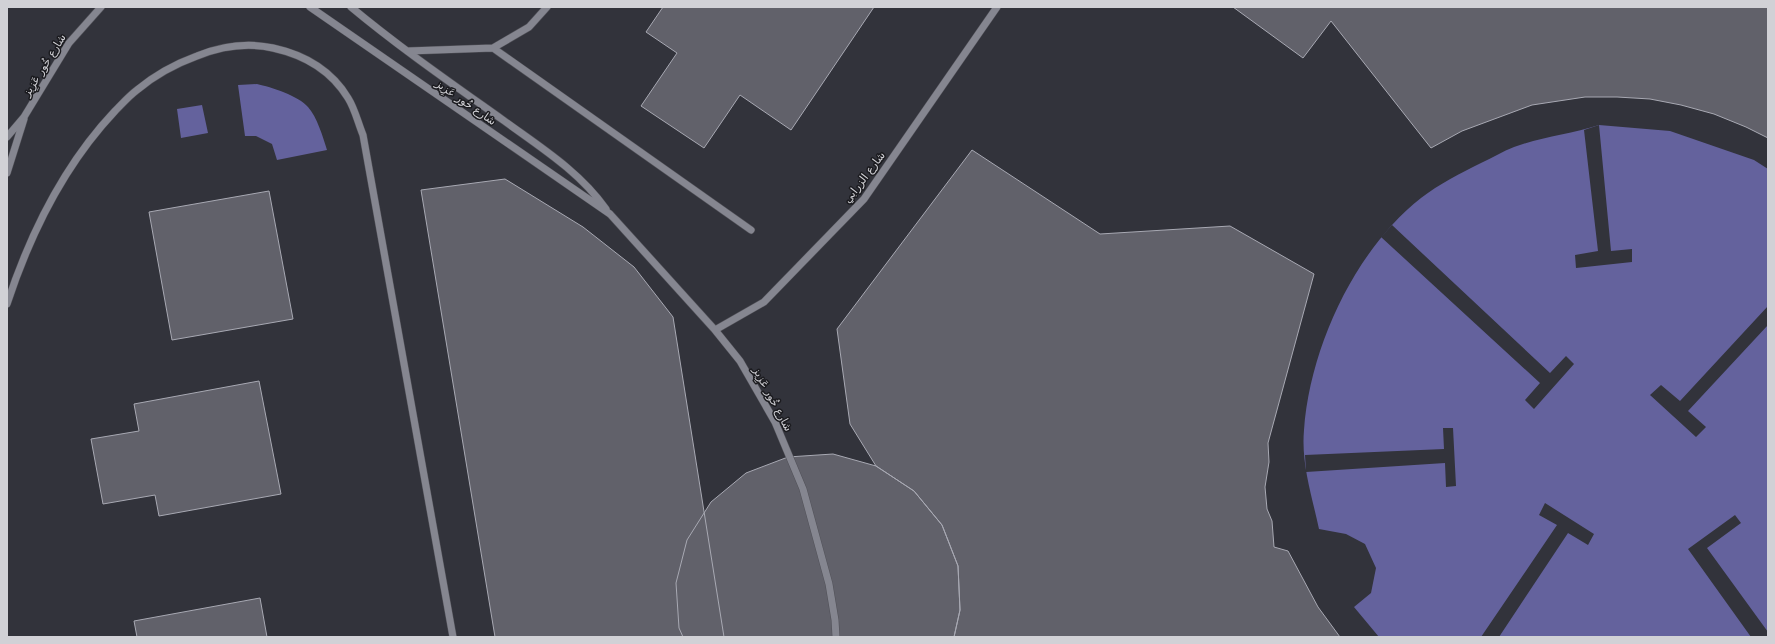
<svg xmlns="http://www.w3.org/2000/svg" width="1775" height="644" viewBox="0 0 1775 644" font-family="'DejaVu Sans','Noto Naskh Arabic',sans-serif">
<style>
.water{fill:#64629d}
.pier{fill:#32333b}
.building{fill:#61616a;stroke:#a8a9b3}
.lines{fill:none;stroke-linecap:round;stroke-linejoin:round}
.minor-casing{stroke:#515158;stroke-width:8}
.minor{stroke:#858690;stroke-width:7}
.labels{text-anchor:middle;stroke-width:3;stroke-linejoin:round;paint-order:stroke}
.street-label{font-size:11px;fill:#d1d1d6;stroke:#1b1b1f}
</style>
<rect width="100%" height="100%" fill="#32333b"/>
<!-- water -->
<path class="water" d="M257 84C271 87 299 96 308 107 317 117 323 137 327 150L277 160 272 144 256 136H245L238 85Z
M202 105 208 133 181 138 177 109Z
M1599 125 1670 131 1754 160 1768 169V637H1379L1354 607 1371 593 1376 568 1365 544 1346 534 1319 529C1312 496 1301 464 1304 430 1310 347 1355 250 1421 198 1439 184 1461 173 1481 163 1492 158 1503 151 1514 147 1541 137 1571 134 1599 125Z"/>
<!-- pier -->
<path class="pier" d="M1599 125 1611 251 1632 249V262L1576 268 1575 255 1598 251 1584 130Z
M1392 225 1550 373 1566 356 1574 364 1534 409 1525 400 1540 383 1381 237Z
M1768 306V325L1688 411 1706 427 1696 437 1650 395 1661 385 1680 401Z
M1443 428H1453L1456 486 1446 487 1445 463 1306 472 1305 455 1444 449Z
M1545 503 1594 534 1588 545 1568 533 1499 637H1481L1557 525 1539 515Z
M1735 515 1741 523 1707 548 1768 632V637H1751L1688 549Z"/>
<!-- building -->
<path class="building" d="M663 7H874L791 130 740 95 704 148 641 106 677 53 646 32Z
M1233 7H1768V138L1746 127 1714 114 1681 105 1650 99 1617 97H1585L1532 105 1462 131 1431 148 1331 21 1303 58Z
M972 150 1100 234 1230 226 1314 274 1268 443 1269 462 1265 487 1267 509 1272 521 1274 547 1288 551 1318 607 1340 637H954L960 610 958 566 942 525 914 491 876 466 850 424 837 329Z
M505 179 583 227 634 267 673 317 724 637H495L421 190Z
M269 191 293 319 172 340 149 212Z
M259 381 281 494 159 516 155 495 103 504 91 439 139 431 134 404Z
M833 454 876 466 914 491 942 525 958 566 960 610 954 637H683L679 628 676 583 687 540 711 502 746 473 788 457Z
M260 598 267 637H137L134 621Z"/>
<g class="lines">
<defs>
<path id="minor" d="M310 7 610 214 715 330 740 361 775 422 803 489 829 584 835 620 836 637
M351 7C399 47 451 83 503 120 540 147 579 171 606 209
M493 48 751 230
M408 51 493 48 529 27 547 7
M7 137 24 117 69 43 101 7
M7 173 24 119
M7 304C30 234 64 165 115 111 122 104 129 96 137 90 155 75 175 64 197 56 222 46 246 42 273 48 305 55 331 70 348 98 355 109 358 123 363 135L453 637
M715 330 764 302 864 199 997 7"/>
</defs>
<!-- minor casing -->
<use href="#minor" class="minor-casing"/>
<!-- minor -->
<use href="#minor" class="minor"/>
</g>
<g class="labels">
<!-- street labels -->
<g class="street-label">
<text transform="translate(44 65) rotate(-58)" y="4">شارع خُور عَزِيز</text>
<text transform="translate(466 102) rotate(35)" y="4">شارع خُور عَزِيز</text>
<text transform="translate(864 177) rotate(-53)" y="4">شارع الزرابي</text>
<text transform="translate(773 399) rotate(62)" y="4">شارع خُور عَزِيز</text>
</g>
</g>
<!-- border -->
<rect width="1775" height="644" fill="none" stroke="#d1d1d6" stroke-width="16"/>
</svg>
